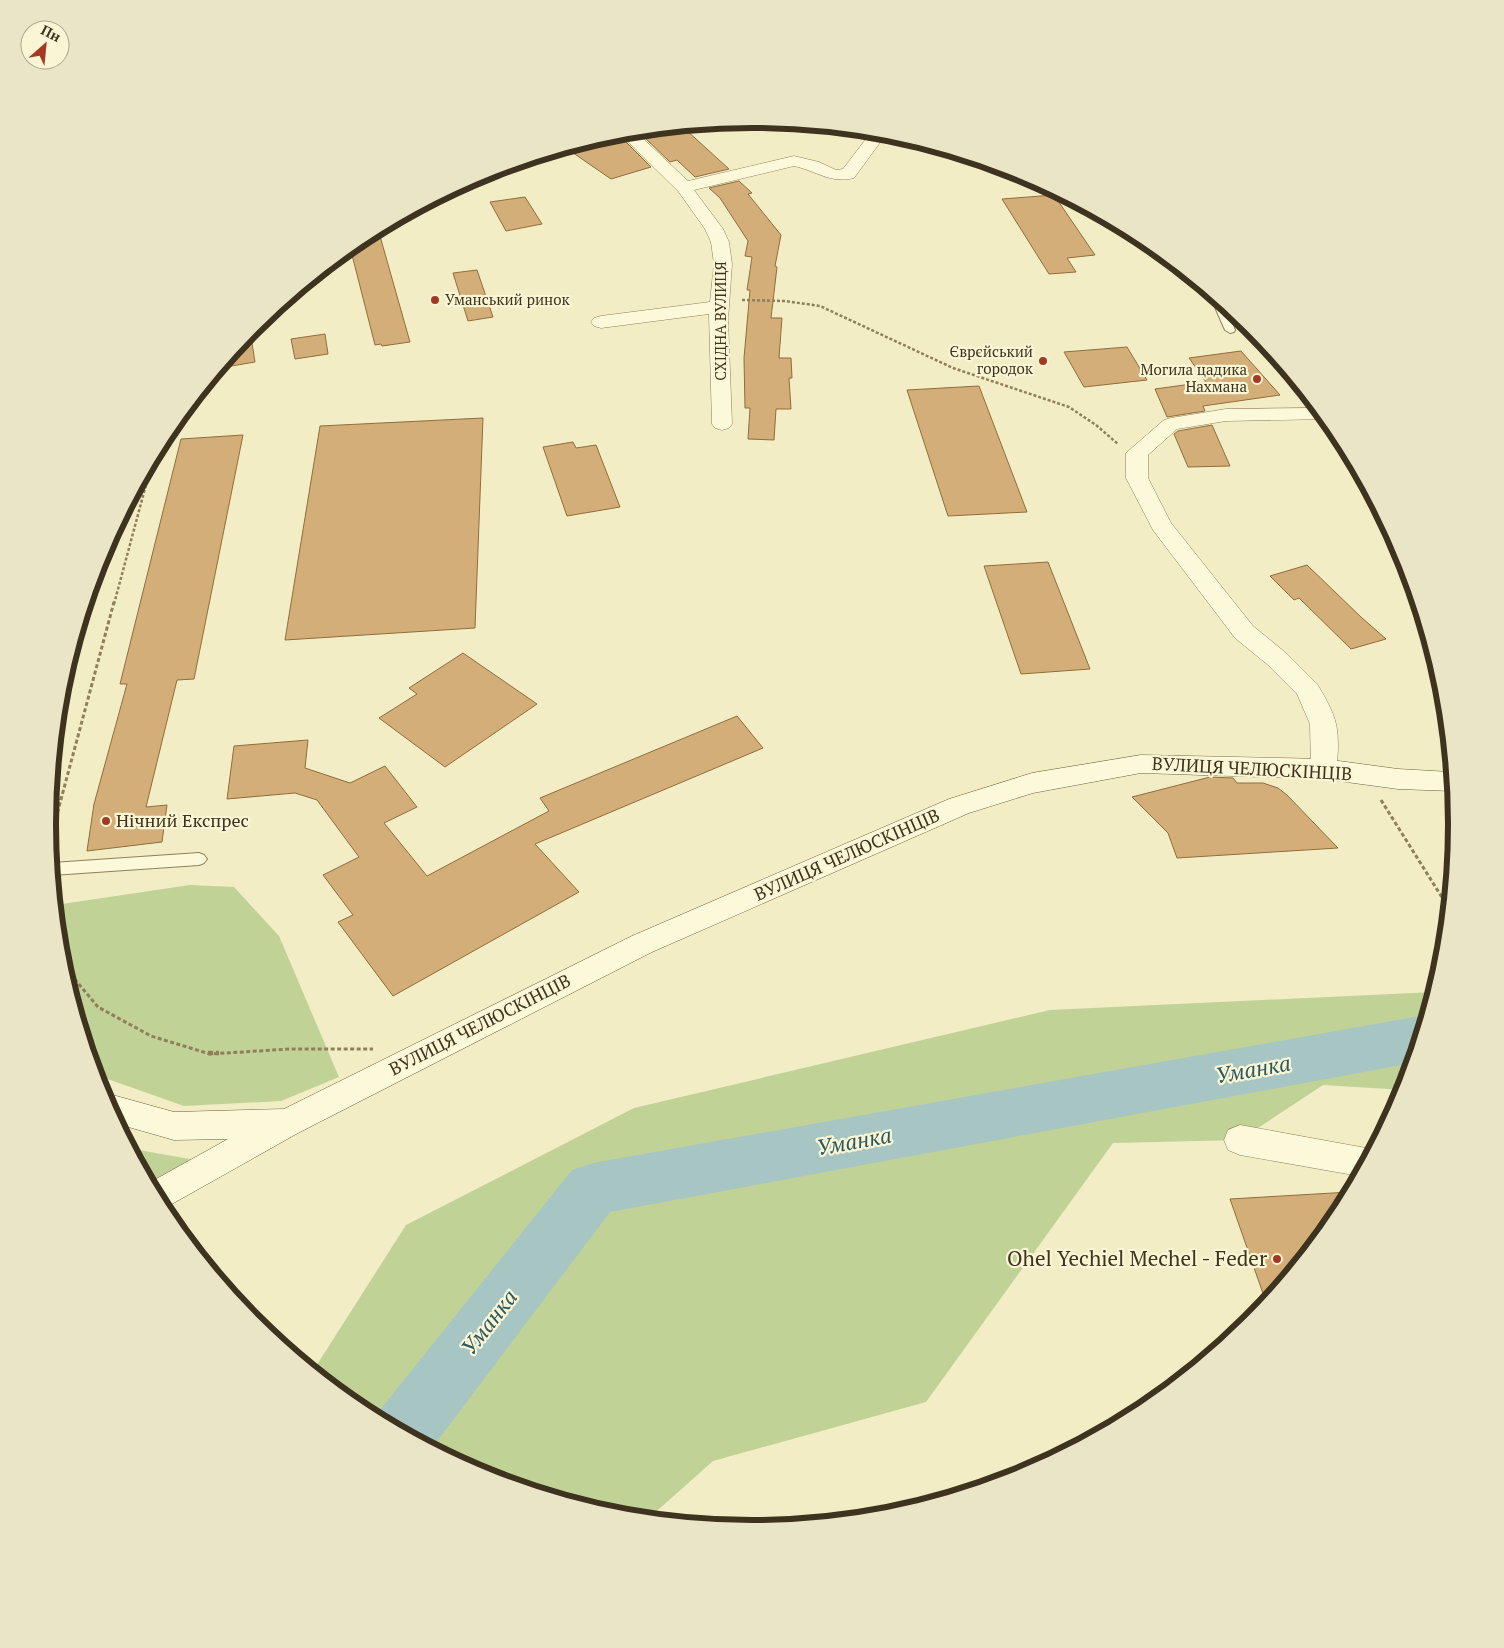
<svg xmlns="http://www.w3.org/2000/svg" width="1504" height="1648" viewBox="0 0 1504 1648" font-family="'PT Serif',serif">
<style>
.green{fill:#c1d297}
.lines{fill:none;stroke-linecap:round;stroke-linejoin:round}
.river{fill:#a7c5c2;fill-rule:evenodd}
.building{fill:#d4ae78;stroke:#916d3c}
.lane-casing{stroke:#8f8059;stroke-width:2}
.street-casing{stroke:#8f8059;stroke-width:1}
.secondary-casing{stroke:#71603c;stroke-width:1}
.path-far2{stroke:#8f8059;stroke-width:2.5;stroke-dasharray:3 2;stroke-linecap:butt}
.path-far1{stroke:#8f8059;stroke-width:3;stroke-dasharray:4 2.5;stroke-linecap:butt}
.path{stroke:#8f8059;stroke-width:4.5;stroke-dasharray:5 3;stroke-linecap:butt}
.lane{fill:#fcf8da;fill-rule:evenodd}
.street{fill:#fcf8da;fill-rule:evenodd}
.secondary{fill:#fcf8da;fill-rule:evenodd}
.poi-dot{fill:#a43923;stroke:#f9f5d5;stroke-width:2}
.labels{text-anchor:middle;stroke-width:4.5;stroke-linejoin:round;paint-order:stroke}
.far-poi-label{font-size:15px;fill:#3e331e;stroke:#f9f5d5;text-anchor:end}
.far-street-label{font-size:15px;fill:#3e331e;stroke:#f9f5d5}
.street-label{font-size:18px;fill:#3e331e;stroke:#f9f5d5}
.poi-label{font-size:18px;fill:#3e331e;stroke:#f9f5d5;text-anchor:start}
.near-poi-label{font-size:21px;fill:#3e331e;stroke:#f9f5d5;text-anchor:end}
.near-water-label{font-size:22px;font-style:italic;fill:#2c595f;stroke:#f9f5d5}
.rim{fill:none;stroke:#3e331e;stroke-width:6}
</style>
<rect width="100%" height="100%" fill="#f2edc5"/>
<!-- green -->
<path class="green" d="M190 885 234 887 279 936 339 1077 281 1101 184 1106 99 1076 94 1071 61 961 55 905Z
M1434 992 1404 1090 1323 1085 1240 1140 1113 1143 926 1402 713 1461 649 1518 614 1515 482 1475 360 1410 313 1371 406 1225 634 1108 1050 1010Z
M130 1148 133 1149 201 1161 151 1187Z"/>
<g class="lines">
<!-- river -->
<path class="river" d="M1420 1016 1426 1018 1412 1063 610 1212 432 1448 377 1418 380 1410 572 1170 593 1163Z"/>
</g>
<!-- building -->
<path class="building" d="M685 129 729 169 695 177 677 160 670 162 643 136Z
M605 136 611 141 623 139 651 167 611 179 566 148Z
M739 181 752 193 748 194 781 235 775 266 777 267 771 318H782L779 358H791L792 378H789L791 409H776L774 440 748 439 750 408H745L744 358 750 290H747L752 257 745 256 748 241 720 198 709 188Z
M1054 195 1095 255 1067 258 1076 272 1049 274 1002 199Z
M525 197 542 224 506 231 490 202Z
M378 229 410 342 382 346 381 344 375 345 350 247 361 238Z
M477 270 493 317 468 321 453 273Z
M250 330 255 362 220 368 236 347Z
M325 334 328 354 295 359 291 339Z
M1127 347 1147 380 1084 387 1064 352Z
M1241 351 1280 395 1203 406 1205 411 1167 417 1155 389 1206 382 1189 358Z
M979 386 1027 512 948 516 907 390Z
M483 418 475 628 285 640 320 426Z
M1212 425 1230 466 1188 467 1174 434 1178 431Z
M243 435 194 679 177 680 146 807 167 805 162 842 87 851 94 804 127 684H120L181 439Z
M573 442 576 448 596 445 620 507 567 516 543 447Z
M1048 562 1090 669 1021 674 984 566Z
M1307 565 1361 617 1386 639 1351 649 1299 598 1294 600 1270 576Z
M463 653 537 704 445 767 379 718 417 694 409 688Z
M737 716 763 748 535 844 579 892 393 996 338 922 353 915 323 875 359 857 317 800 295 793 227 799 234 746 308 740 305 768 350 783 385 766 417 807 384 823 427 876 549 811 540 798Z
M1210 777 1233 778 1237 783H1263L1278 788 1287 795 1338 848 1177 858 1168 833 1132 797Z
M1350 1192 1338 1216 1266 1302 1230 1199Z"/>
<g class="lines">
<defs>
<path id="lane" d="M1213 296 1224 304 1235 330 1234 332 1230 333 1225 330 1211 298Z
M199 853 204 855 207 859 204 863 199 865 52 875V863Z"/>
<path id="street" d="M635 131 688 181 794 156 819 162 836 170 843 169 872 131 887 133 854 178C830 184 817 171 794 166L694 190 723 229 729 242 732 264 728 320 732 424 729 428 722 430 715 428 712 424 709 314 601 328 594 326 591 322 594 318 601 316 710 302 714 264 711 242 705 229 678 191 619 133Z
M1317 408 1327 419 1226 421 1177 429 1148 455V478L1171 523 1253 626 1286 653 1317 684C1324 695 1333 711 1336 724 1339 736 1339 766 1333 776L1324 779 1315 776 1311 769 1310 724 1297 694 1268 665 1235 638 1153 530 1126 478V453L1164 420 1171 418 1226 409Z
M1240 1125 1366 1148 1372 1151 1359 1176 1240 1155 1228 1150 1224 1140 1228 1130Z"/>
<path id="secondary" d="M1141 755 1324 759 1398 769 1451 772 1453 791 1398 789 1324 779 1141 773 1033 793 969 813 652 952 298 1133 163 1209 149 1183 228 1139 174 1140 118 1124 103 1096 109 1094 174 1112 284 1109 632 936 949 799 1032 773Z"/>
</defs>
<!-- lane casing -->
<use href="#lane" class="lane-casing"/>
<!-- street casing -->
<use href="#street" class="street-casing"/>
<!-- secondary casing -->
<use href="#secondary" class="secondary-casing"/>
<!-- path-far2 -->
<path class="path-far2" d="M742 300 785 301 820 306 953 368 1069 407 1096 425 1118 444
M114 604 154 455"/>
<!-- path-far1 -->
<path class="path-far1" d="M1381 800 1448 907
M49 844 114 602
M62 964 98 1007 151 1036 210 1054 290 1049H373"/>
<!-- path -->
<path class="path" d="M208 1053H219"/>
<!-- lane -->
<use href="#lane" class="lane"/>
<!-- street -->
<use href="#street" class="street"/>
<!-- secondary -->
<use href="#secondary" class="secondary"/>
</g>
<!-- markers -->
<g class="poi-dot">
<circle cx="435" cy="300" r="5"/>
<circle cx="1043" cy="361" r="5"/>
<circle cx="1257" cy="379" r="5"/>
<circle cx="106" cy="821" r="5"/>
<circle cx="1277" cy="1259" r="5"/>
</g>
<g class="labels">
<!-- far-poi labels -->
<g class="far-poi-label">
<text x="445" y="305" text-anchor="start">Уманський ринок</text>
<text x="1033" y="357">Єврєйський<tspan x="1033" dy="17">городок</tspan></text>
<text x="1247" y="375">Могила цадика<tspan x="1247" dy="17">Нахмана</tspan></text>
</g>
<!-- far-street labels -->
<g class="far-street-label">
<text transform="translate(721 321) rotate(-90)" y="5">СХІДНА ВУЛИЦЯ</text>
</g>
<!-- street labels -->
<g class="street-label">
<text transform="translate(1252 769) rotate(3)" y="6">ВУЛИЦЯ ЧЕЛЮСКІНЦІВ</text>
<text transform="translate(847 855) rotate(-24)" y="6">ВУЛИЦЯ ЧЕЛЮСКІНЦІВ</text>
<text transform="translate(480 1025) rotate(-27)" y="6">ВУЛИЦЯ ЧЕЛЮСКІНЦІВ</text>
</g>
<!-- poi labels -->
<g class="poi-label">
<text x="116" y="827">Нічний Експрес</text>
</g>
<!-- near-poi labels -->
<g class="near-poi-label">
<text x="1267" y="1266">Ohel Yechiel Mechel - Feder</text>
</g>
<!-- near-water labels -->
<g class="near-water-label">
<text transform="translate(1253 1069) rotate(-10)" y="8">Уманка</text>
<text transform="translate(854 1141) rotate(-10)" y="8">Уманка</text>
<text transform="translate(489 1322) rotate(-52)" y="8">Уманка</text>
</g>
</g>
<!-- crop -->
<path d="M0 0H1504V1648H0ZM56 824a696 696 0 1 1 1392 0a696 696 0 1 1-1392 0Z" fill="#eae5c6" fill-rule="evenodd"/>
<path class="rim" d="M56 824a696 696 0 1 1 1392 0a696 696 0 1 1-1392 0Z"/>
<!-- north arrow -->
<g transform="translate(45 45) rotate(27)"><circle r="24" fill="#f9f5d5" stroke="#aea78c"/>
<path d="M0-4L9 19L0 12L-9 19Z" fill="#a43923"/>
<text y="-8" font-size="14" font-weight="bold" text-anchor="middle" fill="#3e331e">Пн</text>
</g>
</svg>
